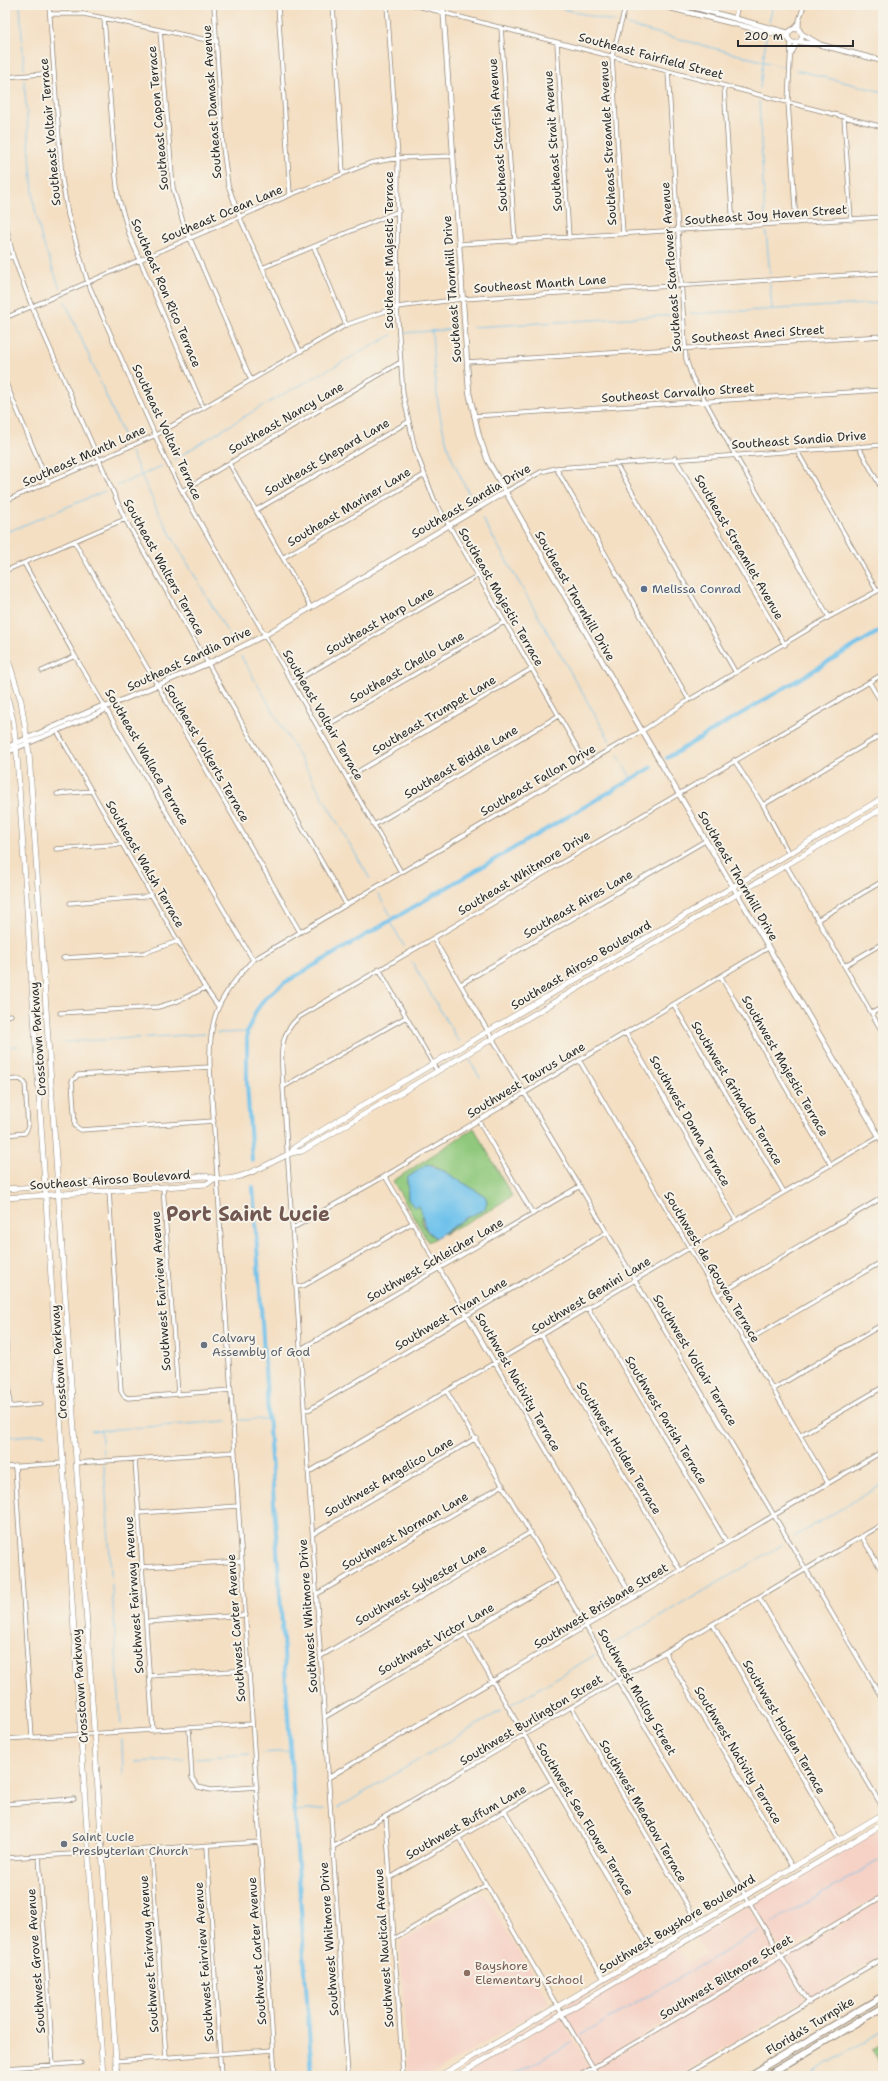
<svg xmlns="http://www.w3.org/2000/svg" width="888" height="2081" viewBox="0 0 888 2081" font-family="'Shantell Sans',sans-serif">
<style>
.built{fill:#f6d1c5}
.green{fill:#90c97d;stroke:#5e7a54}
.water{fill:#70c2ec;stroke:#4e768c}
.lines{fill:none;stroke-linecap:round;stroke-linejoin:round}
.stream{stroke:#70c2ec;stroke-width:1}
.canal{stroke:#70c2ec;stroke-width:4}
.minor-casing{stroke:#908577;stroke-width:5}
.tertiary-casing{stroke:#908577;stroke-width:6}
.secondary-casing{stroke:#908577;stroke-width:6}
.motorway-casing{stroke:#908577;stroke-width:8}
.minor{stroke:#fff;stroke-width:3.5}
.tertiary{stroke:#fff;stroke-width:4.5}
.secondary{stroke:#fff;stroke-width:5}
.motorway{stroke:#fff;stroke-width:6}
.service-dot{fill:#5c6f8a;stroke:#f7f3e8;stroke-width:1.5}
.worship-dot{fill:#6b7280;stroke:#f7f3e8;stroke-width:1.5}
.education-dot{fill:#8d6e63;stroke:#f7f3e8;stroke-width:1.5}
.labels{text-anchor:middle;stroke-width:4;stroke-linejoin:round;paint-order:stroke}
.street-label{font-size:12px;fill:#2b2b2b;stroke:#f7f3e8}
.service-label{font-size:12px;fill:#4e5e75;stroke:#f7f3e8;text-anchor:start}
.worship-label{font-size:12px;fill:#5b616d;stroke:#f7f3e8;text-anchor:start}
.education-label{font-size:12px;fill:#785e54;stroke:#f7f3e8;text-anchor:start}
.town-label{font-size:20px;font-weight:bold;fill:#715851;stroke:#f7f3e8}
</style>
<rect width="100%" height="100%" fill="#f7f3e8"/>
<filter id="ink" filterUnits="userSpaceOnUse"><feTurbulence type="fractalNoise" baseFrequency=".025" numOctaves="2"/><feDisplacementMap in="SourceGraphic" scale="8" xChannelSelector="R" yChannelSelector="G"/><feConvolveMatrix kernelMatrix="1 2 1 2 8 2 1 2 1" color-interpolation-filters="sRGB"/></filter>
<filter id="wash" filterUnits="userSpaceOnUse"><feTurbulence type="fractalNoise" baseFrequency=".012" numOctaves="4" result="noise"/><feDisplacementMap in="SourceGraphic" scale="16" xChannelSelector="R" yChannelSelector="G"/><feGaussianBlur stdDeviation="0.9" result="paint"/><feColorMatrix in="noise" values="0 0 0 0 0 0 0 0 0 0 0 0 0 0 0 0 0 1.4 0 .05"/><feComposite in="paint" operator="in"/></filter>
<g filter="url(#wash)">
<rect width="100%" height="100%" fill="#f4dfc3"/>
<!-- built -->
<path class="built" d="M883 1826V1894L783 1953 752 1904Z
M480 1894 486 1896 548 2001V2004L429 2076H408L400 1942Z
M883 1899V1955L809 1998 785 1957Z
M748 1906 779 1956 594 2065 564 2015 678 1948 688 1963 705 1954 695 1937Z
M648 1956 647 1958 623 1972 620 1977 562 2011 560 2008Z
M781 1959 805 2000 678 2076H601L596 2068Z
M556 2010 558 2013 450 2076 467 2064Z
M560 2017 590 2067 575 2076H461Z"/>
<!-- green -->
<path class="green" d="M474 1128 512 1196 490 1210 444 1234 464 1219 485 1209V1196L432 1164 412 1174 407 1178 408 1199 418 1206 422 1214V1223L427 1232 436 1238 428 1242 393 1181Z
M883 2044V2067L872 2050Z"/>
<!-- water -->
<path class="water" d="M427 1164 442 1170 485 1196 487 1201 485 1209 464 1219 436 1238C419 1227 427 1220 418 1206L414 1207 408 1199 407 1178Z"/>
<g class="lines">
<!-- stream -->
<path class="stream" d="M20 5 24 68
M206 5 209 6
M548 5 615 22
M220 6 231 5
M769 22 773 5
M627 25 784 67
M796 70 883 92
M24 80 34 205 42 240 60 288
M760 88 766 37
M759 101 765 218
M766 232 770 274
M770 284 772 309
M65 301 124 437
M690 314 883 303
M473 327 678 315
M432 331C434 369 436 408 447 444 453 464 464 482 472 501
M405 333 457 329
M131 452 159 514 233 642
M173 460 262 406 392 335
M117 486 162 466
M482 518 610 741
M5 533 105 491
M241 656 370 879
M618 755 631 778
M378 894 393 919
M390 921 404 946
M412 962 459 1042
M217 1033 247 1032
M65 1042 205 1034
M5 1047 18 1046
M470 1060 480 1078
M241 1420 268 1419
M101 1430 103 1454
M91 1431 227 1421
M5 1437 45 1434
M104 1465 121 1725
M794 1537 883 1484
M605 1649 782 1545
M511 1705 595 1655
M122 1740 123 1774
M261 1753 290 1751
M196 1758 249 1754
M135 1762 184 1759
M338 1808 502 1710
M294 1811 325 1809
M772 1923 883 1858
M581 2035 759 1931
M512 2076 571 2043
M807 2076 883 2030"/>
<!-- canal -->
<path class="canal" d="M667 758 883 629
M252 1160 247 1082V1032L256 1011 266 997 284 983 652 767
M253 1187 312 2076"/>
</g>
</g>
<g filter="url(#ink)">
<g class="lines">
<defs>
<path id="minor" d="M49 5 62 179 68 215 88 283 166 460 182 491 401 872
M214 5 223 147 228 185 240 218 300 351
M278 5 290 195
M333 5 343 173
M387 5 398 158 397 307 403 394 415 449 434 499 586 763
M414 5 883 127
M50 14H84L217 42
M104 18 116 177 118 196 130 237 203 407
M735 18 738 5
M799 21V30
M501 27 515 241
M794 29 799 21 804 5
M160 30 173 188 183 222 251 380
M791 42 788 102 796 223
M557 43 569 238
M791 55 797 43
M668 71 686 359 692 377 735 455 829 617
M5 77 54 73
M724 86 733 227
M844 117 851 220
M5 221 13 256 32 307 125 519 346 904
M623 234 612 56 626 5
M459 244 883 217
M314 247 346 325
M5 259 13 256
M262 268 399 211
M5 318 290 195 370 163 398 158 453 156
M467 362 883 336
M5 381 48 483
M474 416 883 390
M858 446 883 491
M797 451 877 591
M675 458 785 645
M615 462 736 673
M229 463 310 606
M556 468 689 700
M182 491 401 362
M505 492 541 472 556 468 883 445
M5 501 156 435 346 325 397 307 462 299 883 273
M256 510 408 422
M74 541 300 932
M284 557 424 475
M24 563 75 656 253 960
M5 571 125 519
M42 671 75 656
M869 682 883 705
M292 683 477 576
M319 730 504 622
M57 731 205 988 218 1006
M734 760 763 805 789 854
M347 778 531 669
M57 794 92 791
M763 805 883 734
M374 825 558 716
M56 849 122 844
M786 865 883 1033
M70 903 143 897 151 894
M817 920 883 881
M433 938 883 1700
M63 958 144 953 178 941
M844 966 883 943
M379 969 437 1071
M721 977 831 1165
M461 984 705 841
M674 1005 784 1192
M60 1013 158 1007 178 1001 205 988
M872 1013 883 1007
M5 1016 11 1015
M626 1033 736 1220
M579 1060 828 1483
M210 1067 78 1075 72 1081 75 1126 81 1130 214 1121
M5 1080 20 1079 25 1083 28 1127 25 1133 5 1135
M283 1087 406 1017
M478 1120 533 1214
M385 1176 633 1598
M163 1187 178 1394
M109 1190 121 1391 124 1396 128 1398 231 1390
M293 1228 385 1176 768 948
M297 1287 305 1285 412 1223
M718 1295 883 1197
M588 1308 727 1543
M5 1329 10 1406
M542 1336 680 1570
M745 1342 883 1261
M301 1349 580 1186
M773 1389 883 1324
M447 1392 809 2003
M5 1407 41 1404
M304 1410 310 1409 607 1232
M801 1435 883 1387
M135 1459 153 1731
M76 1463 235 1452
M15 1466 32 1738
M5 1467 64 1463
M309 1472 883 1134
M139 1513 238 1506
M313 1534 476 1438
M862 1537 883 1573
M142 1567 242 1561
M317 1594 503 1485
M759 1597 883 1808
M146 1622 246 1615
M713 1625 839 1840
M465 1634 651 1951
M665 1653 793 1868
M321 1656 531 1532
M149 1676 249 1670
M572 1708 698 1923
M325 1717 559 1579
M189 1728 192 1778 198 1787 211 1790 257 1787
M5 1739 252 1724
M328 1778 883 1451
M5 1804 74 1799
M505 1811 604 1979
M386 1818 403 2076
M459 1838 598 2076
M207 1846 221 2076
M333 1847 883 1524
M151 1849 166 2057
M102 1852 260 1842
M39 1856 53 2065
M5 1858 89 1853
M390 1878 552 1783
M394 1939 486 1885
M115 2061 273 2050
M5 2068 81 2063
M275 2076 210 1067C208 1017 219 996 253 960L586 763 642 731 689 700 829 617 883 588
M348 2076 283 1087C282 1059 276 1037 299 1017L883 674
M579 2076 883 1896
M683 2076 883 1958"/>
<path id="tertiary" d="M443 5 469 392 479 436 488 461 642 731 883 1143
M658 5 788 37
M685 5 789 33
M788 36a7 7 0 1 1 14 0a7 7 0 1 1-14 0Z
M802 34 821 45
M800 42 821 45 883 61
M5 748 102 706 106 707 207 664 265 635 505 492
M5 753 103 711 106 707"/>
<path id="secondary" d="M5 650 21 701 29 753 117 2076
M5 688 13 720 17 756 103 2076
M291 1153 295 1147 365 1104 883 798
M5 1189 206 1176C235 1187 264 1165 289 1154 293 1152 298 1152 302 1151L883 808
M5 1198 207 1184 214 1179
M440 2076 883 1814
M457 2076 883 1824"/>
<path id="motorway" d="M748 2076 883 1996
M766 2076 883 2007"/>
</defs>
<!-- minor casing -->
<use href="#minor" class="minor-casing"/>
<!-- tertiary casing -->
<use href="#tertiary" class="tertiary-casing"/>
<!-- secondary casing -->
<use href="#secondary" class="secondary-casing"/>
<!-- motorway casing -->
<use href="#motorway" class="motorway-casing"/>
<!-- minor -->
<use href="#minor" class="minor"/>
<!-- tertiary -->
<use href="#tertiary" class="tertiary"/>
<!-- secondary -->
<use href="#secondary" class="secondary"/>
<!-- motorway -->
<use href="#motorway" class="motorway"/>
</g>
</g>
<!-- markers -->
<circle class="service-dot" cx="644" cy="589" r="4"/>
<g class="worship-dot">
<circle cx="204" cy="1345" r="4"/>
<circle cx="64" cy="1844" r="4"/>
</g>
<circle class="education-dot" cx="467" cy="1973" r="4"/>
<g class="labels">
<!-- street labels -->
<g class="street-label">
<text transform="translate(651 56) rotate(15)" y="4">Southeast Fairfield Street</text>
<text transform="translate(212 102) rotate(-94)" y="4">Southeast Damask Avenue</text>
<text transform="translate(158 118) rotate(-95)" y="4">Southeast Capon Terrace</text>
<text transform="translate(50 132) rotate(-95)" y="4">Southeast Voltair Terrace</text>
<text transform="translate(498 135) rotate(-94)" y="4">Southeast Starfish Avenue</text>
<text transform="translate(553 141) rotate(-94)" y="4">Southeast Strait Avenue</text>
<text transform="translate(608 143) rotate(-93)" y="4">Southeast Streamlet Avenue</text>
<text transform="translate(222 214) rotate(-23)" y="4">Southeast Ocean Lane</text>
<text transform="translate(766 215) rotate(-4)" y="4">Southeast Joy Haven Street</text>
<text transform="translate(389 250) rotate(-90)" y="4">Southeast Majestic Terrace</text>
<text transform="translate(671 267) rotate(-94)" y="4">Southeast Starflower Avenue</text>
<text transform="translate(540 284) rotate(-4)" y="4">Southeast Manth Lane</text>
<text transform="translate(452 289) rotate(-94)" y="4">Southeast Thornhill Drive</text>
<text transform="translate(166 293) rotate(67)" y="4">Southeast Ron Rico Terrace</text>
<text transform="translate(758 334) rotate(-4)" y="4">Southeast Aneci Street</text>
<text transform="translate(678 393) rotate(-4)" y="4">Southeast Carvalho Street</text>
<text transform="translate(286 418) rotate(-30)" y="4">Southeast Nancy Lane</text>
<text transform="translate(167 432) rotate(65)" y="4">Southeast Voltair Terrace</text>
<text transform="translate(799 440) rotate(-4)" y="4">Southeast Sandia Drive</text>
<text transform="translate(84 456) rotate(-24)" y="4">Southeast Manth Lane</text>
<text transform="translate(327 457) rotate(-30)" y="4">Southeast Shepard Lane</text>
<text transform="translate(471 501) rotate(-30)" y="4">Southeast Sandia Drive</text>
<text transform="translate(349 507) rotate(-31)" y="4">Southeast Mariner Lane</text>
<text transform="translate(739 547) rotate(60)" y="4">Southeast Streamlet Avenue</text>
<text transform="translate(164 567) rotate(61)" y="4">Southeast Walters Terrace</text>
<text transform="translate(575 596) rotate(60)" y="4">Southeast Thornhill Drive</text>
<text transform="translate(501 597) rotate(60)" y="4">Southeast Majestic Terrace</text>
<text transform="translate(380 621) rotate(-30)" y="4">Southeast Harp Lane</text>
<text transform="translate(189 659) rotate(-25)" y="4">Southeast Sandia Drive</text>
<text transform="translate(407 667) rotate(-30)" y="4">Southeast Chello Lane</text>
<text transform="translate(323 715) rotate(60)" y="4">Southeast Voltair Terrace</text>
<text transform="translate(434 715) rotate(-31)" y="4">Southeast Trumpet Lane</text>
<text transform="translate(207 753) rotate(60)" y="4">Southeast Volkerts Terrace</text>
<text transform="translate(147 757) rotate(60)" y="4">Southeast Wallace Terrace</text>
<text transform="translate(461 762) rotate(-31)" y="4">Southeast Biddle Lane</text>
<text transform="translate(538 780) rotate(-30)" y="4">Southeast Fallon Drive</text>
<text transform="translate(145 864) rotate(60)" y="4">Southeast Walsh Terrace</text>
<text transform="translate(524 873) rotate(-31)" y="4">Southeast Whitmore Drive</text>
<text transform="translate(738 876) rotate(60)" y="4">Southeast Thornhill Drive</text>
<text transform="translate(578 904) rotate(-30)" y="4">Southeast Aires Lane</text>
<text transform="translate(581 965) rotate(-31)" y="4">Southeast Airoso Boulevard</text>
<text transform="translate(38 1039) rotate(-94)" y="4">Crosstown Parkway</text>
<text transform="translate(785 1066) rotate(60)" y="4">Southwest Majestic Terrace</text>
<text transform="translate(526 1080) rotate(-31)" y="4">Southwest Taurus Lane</text>
<text transform="translate(737 1093) rotate(59)" y="4">Southwest Grimaldo Terrace</text>
<text transform="translate(690 1121) rotate(60)" y="4">Southwest Donna Terrace</text>
<text transform="translate(110 1180) rotate(-4)" y="4">Southeast Airoso Boulevard</text>
<text transform="translate(435 1260) rotate(-30)" y="4">Southwest Schleicher Lane</text>
<text transform="translate(712 1267) rotate(59)" y="4">Southwest de Gouvea Terrace</text>
<text transform="translate(161 1291) rotate(-94)" y="4">Southwest Fairview Avenue</text>
<text transform="translate(591 1295) rotate(-31)" y="4">Southwest Gemini Lane</text>
<text transform="translate(451 1314) rotate(-31)" y="4">Southwest Tivan Lane</text>
<text transform="translate(695 1360) rotate(59)" y="4">Southwest Voltair Terrace</text>
<text transform="translate(59 1362) rotate(-94)" y="4">Crosstown Parkway</text>
<text transform="translate(518 1382) rotate(60)" y="4">Southwest Nativity Terrace</text>
<text transform="translate(666 1420) rotate(59)" y="4">Southwest Parish Terrace</text>
<text transform="translate(619 1448) rotate(59)" y="4">Southwest Holden Terrace</text>
<text transform="translate(389 1477) rotate(-30)" y="4">Southwest Angelico Lane</text>
<text transform="translate(405 1531) rotate(-30)" y="4">Southwest Norman Lane</text>
<text transform="translate(421 1585) rotate(-30)" y="4">Southwest Sylvester Lane</text>
<text transform="translate(134 1595) rotate(-94)" y="4">Southwest Fairway Avenue</text>
<text transform="translate(601 1606) rotate(-31)" y="4">Southwest Brisbane Street</text>
<text transform="translate(308 1616) rotate(-94)" y="4">Southwest Whitmore Drive</text>
<text transform="translate(236 1628) rotate(-94)" y="4">Southwest Carter Avenue</text>
<text transform="translate(436 1639) rotate(-30)" y="4">Southwest Victor Lane</text>
<text transform="translate(80 1686) rotate(-94)" y="4">Crosstown Parkway</text>
<text transform="translate(637 1692) rotate(60)" y="4">Southwest Molloy Street</text>
<text transform="translate(531 1720) rotate(-31)" y="4">Southwest Burlington Street</text>
<text transform="translate(784 1727) rotate(60)" y="4">Southwest Holden Terrace</text>
<text transform="translate(738 1755) rotate(59)" y="4">Southwest Nativity Terrace</text>
<text transform="translate(643 1811) rotate(60)" y="4">Southwest Meadow Terrace</text>
<text transform="translate(585 1819) rotate(59)" y="4">Southwest Sea Flower Terrace</text>
<text transform="translate(466 1822) rotate(-30)" y="4">Southwest Buffum Lane</text>
<text transform="translate(677 1924) rotate(-31)" y="4">Southwest Bayshore Boulevard</text>
<text transform="translate(329 1939) rotate(-94)" y="4">Southwest Whitmore Drive</text>
<text transform="translate(384 1948) rotate(-94)" y="4">Southwest Nautical Avenue</text>
<text transform="translate(257 1951) rotate(-94)" y="4">Southwest Carter Avenue</text>
<text transform="translate(149 1954) rotate(-94)" y="4">Southwest Fairway Avenue</text>
<text transform="translate(36 1961) rotate(-94)" y="4">Southwest Grove Avenue</text>
<text transform="translate(204 1962) rotate(-94)" y="4">Southwest Fairview Avenue</text>
<text transform="translate(726 1977) rotate(-31)" y="4">Southwest Biltmore Street</text>
<text transform="translate(810 2026) rotate(-31)" y="4">Florida's Turnpike</text>
</g>
<!-- service labels -->
<g class="service-label">
<text x="652" y="593">Melissa Conrad</text>
</g>
<!-- worship labels -->
<g class="worship-label">
<text x="212" y="1342">Calvary<tspan x="212" dy="14">Assembly of God</tspan></text>
<text x="72" y="1841">Saint Lucie<tspan x="72" dy="14">Presbyterian Church</tspan></text>
</g>
<!-- education labels -->
<g class="education-label">
<text x="475" y="1970">Bayshore<tspan x="475" dy="14">Elementary School</tspan></text>
</g>
<!-- town labels -->
<g class="town-label">
<text x="248" y="1221">Port Saint Lucie</text>
</g>
</g>
<!-- margin -->
<rect width="888" height="2081" fill="none" stroke="#f7f3e8" stroke-width="20"/>
<!-- scale -->
<path d="M738 40v6h115v-6" fill="none" stroke="#2b2b2b" stroke-width="2"/>
<text x="744" y="40" font-size="12" fill="#2b2b2b" stroke="#f7f3e8" stroke-width="3" paint-order="stroke">200 m</text>
</svg>
